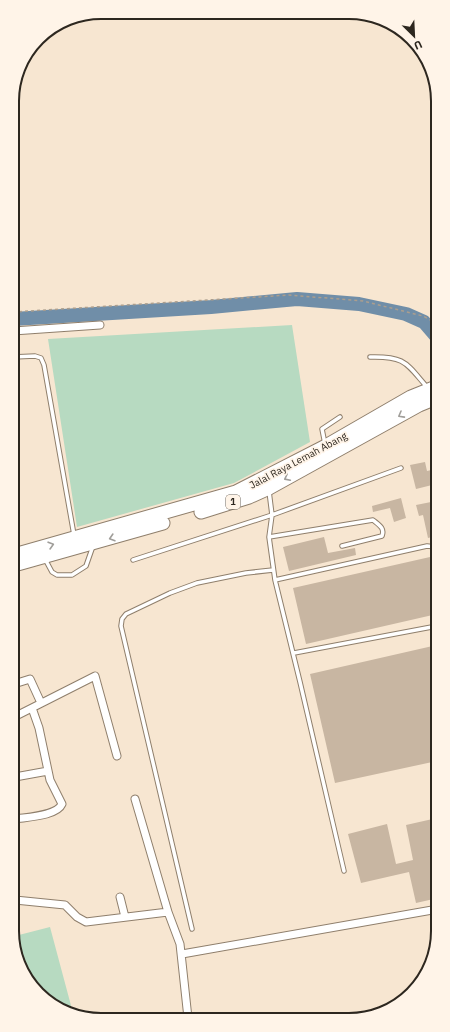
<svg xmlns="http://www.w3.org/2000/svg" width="450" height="1032" viewBox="0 0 450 1032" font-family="'IBM Plex Sans',sans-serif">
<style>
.green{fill:#b7dac1}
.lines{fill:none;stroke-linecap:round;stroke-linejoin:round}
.river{stroke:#708ea8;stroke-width:14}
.building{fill:#c8b6a2}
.lane-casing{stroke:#8f7f6c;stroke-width:5.5}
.street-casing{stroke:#8f7f6c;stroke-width:9}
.highway-casing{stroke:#8f7f6c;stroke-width:15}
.path{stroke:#ab9e8e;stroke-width:1.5;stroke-dasharray:3 3;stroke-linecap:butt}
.lane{stroke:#fff;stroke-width:3.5}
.street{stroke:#fff;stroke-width:7}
.highway{stroke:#fff;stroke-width:13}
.oneway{stroke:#a09e9a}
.labels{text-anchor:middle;stroke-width:3.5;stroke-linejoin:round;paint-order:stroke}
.shield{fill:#fff4e8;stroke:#6c645b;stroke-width:1}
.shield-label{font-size:9px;font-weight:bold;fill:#2d271f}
.street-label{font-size:10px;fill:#2d271f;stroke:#fff4e8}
.rim{fill:none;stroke:#2d271f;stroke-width:2}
</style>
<rect width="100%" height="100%" fill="#f7e6d1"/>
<!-- green -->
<path class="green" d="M292 325 310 442 234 483 77 527 48 339Z
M50 927 73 1013 42 998 15 954V936Z"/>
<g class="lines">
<!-- river -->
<path class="river" d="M13 319 211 307 297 299 359 304 406 314 424 322 436 336"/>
</g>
<!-- building -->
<path class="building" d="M425 462 427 471 436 469V484L416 489 410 465Z
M401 498 406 518 394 522 390 508 373 512 372 506Z
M431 502 436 536 428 538 423 515 419 516 416 505Z
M324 537 328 553 355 548 356 555 289 571 283 547Z
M430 557 437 586V614L306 644 293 588Z
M437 645V761L335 783 310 674Z
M437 818 438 898 416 903 409 872 361 883 348 834 387 824 396 864 413 860 406 825Z"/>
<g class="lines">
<defs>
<path id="lane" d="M13 357 35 356 41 358 44 365 74 535
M370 357C405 356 406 363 427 387
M325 444 322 429 340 417
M269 491 272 515 269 537 275 580 300 682 344 871
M269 537 373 520C379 525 385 528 382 536L342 546
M45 559 52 572 57 575H72L86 566 93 546
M133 560 272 515 401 468
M275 580 427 546 436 547
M294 653 437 626
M192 929 121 626 122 619 126 614 170 593 197 583 246 573 273 570"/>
<path id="street" d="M13 331 100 325
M14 684 30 679 41 703
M14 717 95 676 117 756
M15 777 48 771
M135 799 168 912
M15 819C27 817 57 816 62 804L50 780 39 728 32 708
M120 897 125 917
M15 900 65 905 77 917 86 922 168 912 180 944 188 1018
M182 954 438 909"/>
<path id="highway" d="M201 512 249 497 269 488 419 405 436 398
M14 555 236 492 326 446 411 397 436 387
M14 565 163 523"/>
</defs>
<!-- lane casing -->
<use href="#lane" class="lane-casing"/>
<!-- street casing -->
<use href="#street" class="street-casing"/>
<!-- highway casing -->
<use href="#highway" class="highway-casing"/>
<!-- path -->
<path class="path" d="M13 312 289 295 363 301 423 316 436 323"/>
<!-- lane -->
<use href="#lane" class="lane"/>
<!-- street -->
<use href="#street" class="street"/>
<!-- highway -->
<use href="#highway" class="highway"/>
</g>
<!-- one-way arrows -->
<defs><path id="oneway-chevron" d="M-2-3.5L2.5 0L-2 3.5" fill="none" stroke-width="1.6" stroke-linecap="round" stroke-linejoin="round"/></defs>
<g class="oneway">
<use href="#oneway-chevron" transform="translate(401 415) rotate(151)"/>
<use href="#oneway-chevron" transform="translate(287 478) rotate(153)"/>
<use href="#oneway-chevron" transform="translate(112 538) rotate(163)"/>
<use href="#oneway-chevron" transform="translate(51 545) rotate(-16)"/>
</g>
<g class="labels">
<!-- shield labels -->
<rect class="shield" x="226" y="495" width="14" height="14" rx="3"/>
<g class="shield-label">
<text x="233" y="505">1</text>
</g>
<!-- street labels -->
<g class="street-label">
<text transform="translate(298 460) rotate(-28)" y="4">Jalal Raya Lemah Abang</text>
</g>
</g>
<!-- crop -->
<path d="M0 0H450V1032H0ZM101 19H349A82 82 0 0 1 431 101V931A82 82 0 0 1 349 1013H101A82 82 0 0 1 19 931V101A82 82 0 0 1 101 19Z" fill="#fff4e8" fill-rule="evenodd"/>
<path class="rim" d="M101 19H349A82 82 0 0 1 431 101V931A82 82 0 0 1 349 1013H101A82 82 0 0 1 19 931V101A82 82 0 0 1 101 19Z"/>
<!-- north arrow -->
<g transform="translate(414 36) rotate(156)" stroke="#fff4e8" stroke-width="3" paint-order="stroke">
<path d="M0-3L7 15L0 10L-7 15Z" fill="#2d271f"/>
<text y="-6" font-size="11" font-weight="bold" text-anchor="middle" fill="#2d271f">U</text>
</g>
</svg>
